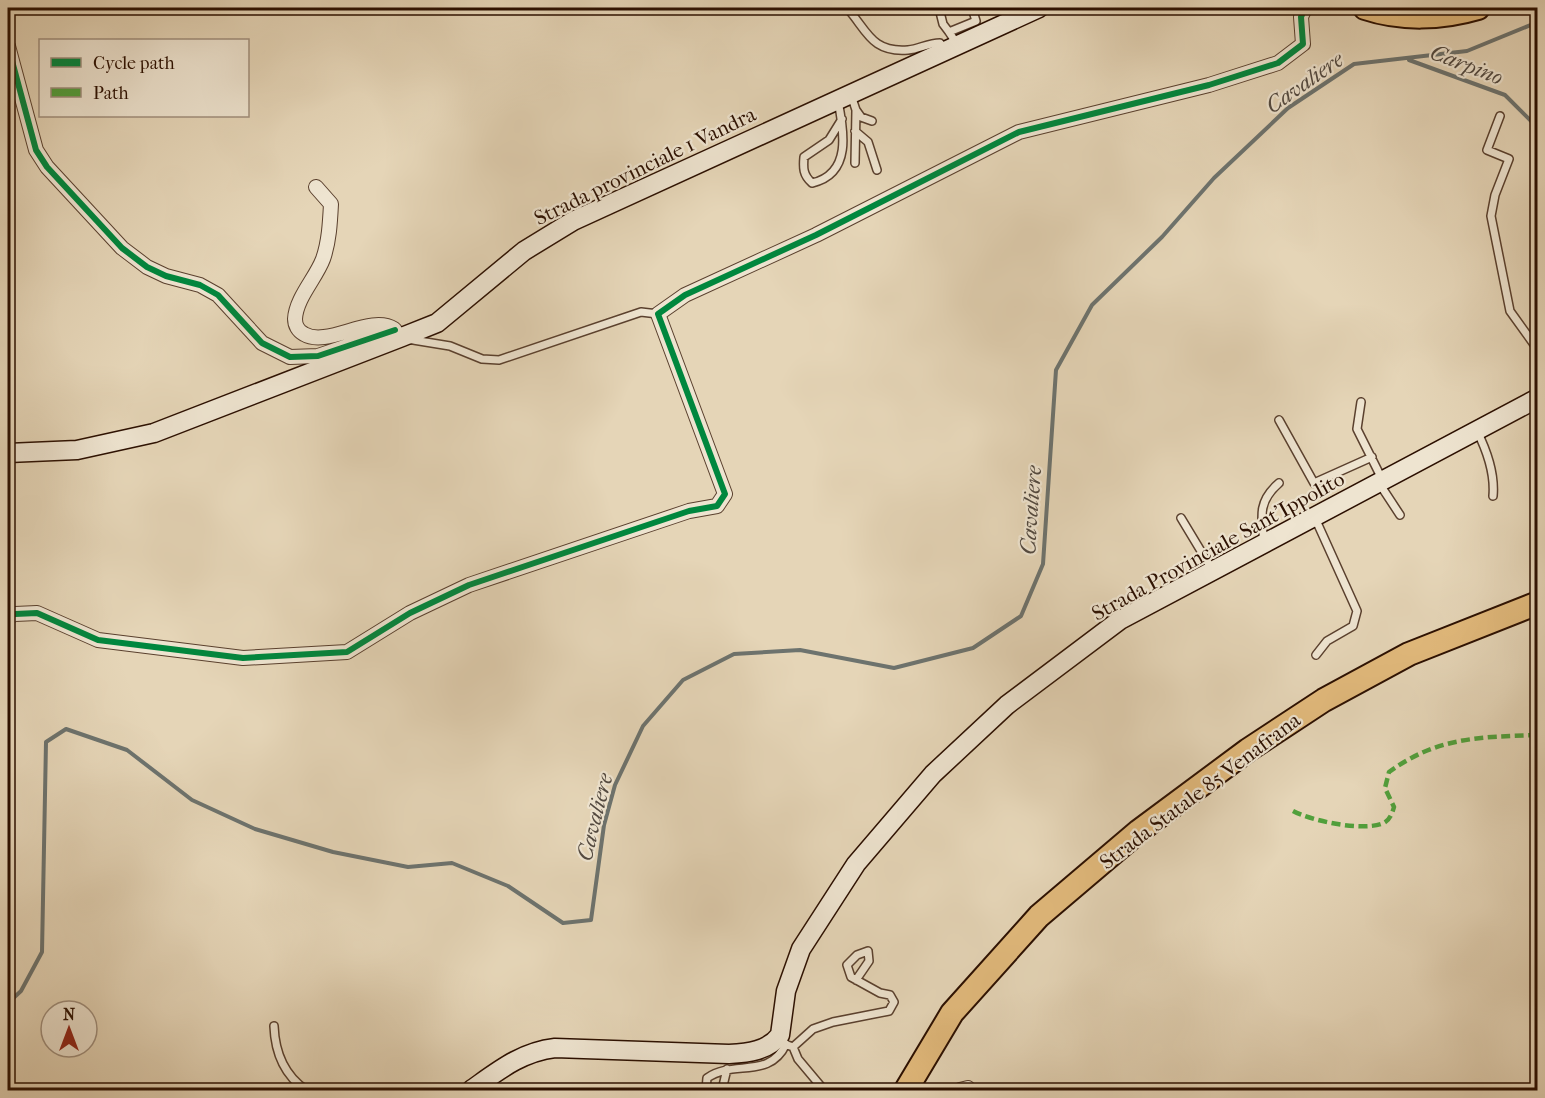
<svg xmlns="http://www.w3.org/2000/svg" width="1545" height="1098" viewBox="0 0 1545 1098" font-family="'IM FELL French Canon',serif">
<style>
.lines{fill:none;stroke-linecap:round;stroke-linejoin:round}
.stream{stroke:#6d736e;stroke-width:4}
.service-casing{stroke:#5a402e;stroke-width:10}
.minor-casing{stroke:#5a402e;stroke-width:16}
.secondary-casing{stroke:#2b0f00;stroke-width:21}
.trunk-casing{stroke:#2b0f00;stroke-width:26}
.service{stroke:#eee4d0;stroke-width:7}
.minor{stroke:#eee4d0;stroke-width:14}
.secondary{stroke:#eee4d0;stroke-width:18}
.trunk{stroke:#e2ba7c;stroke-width:22}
.quiet{stroke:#51a03c;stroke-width:4.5;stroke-dasharray:9 4.5;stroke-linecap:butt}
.cycleway-casing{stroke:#eee4d0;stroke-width:10}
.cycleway{stroke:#00873e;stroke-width:6}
.labels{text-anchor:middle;stroke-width:4.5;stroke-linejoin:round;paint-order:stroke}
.street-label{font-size:21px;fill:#2b0f00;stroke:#eee4d0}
.water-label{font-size:22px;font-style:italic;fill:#524940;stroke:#eee4d0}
</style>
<rect width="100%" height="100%" fill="#e5d5b7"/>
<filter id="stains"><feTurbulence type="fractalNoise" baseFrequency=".00333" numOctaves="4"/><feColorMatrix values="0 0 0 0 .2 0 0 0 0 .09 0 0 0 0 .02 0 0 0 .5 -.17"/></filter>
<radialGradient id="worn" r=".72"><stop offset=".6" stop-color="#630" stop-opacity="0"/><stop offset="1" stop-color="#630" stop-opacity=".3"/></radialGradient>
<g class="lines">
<!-- stream -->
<path class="stream" d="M1409 60 1505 95 1538 128
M8 1003 21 991 42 952 46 742 66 729 127 750 192 800 255 829 333 852 408 867 452 863 508 886 563 923 591 920 604 825 615 785 643 726 683 680 734 654 800 650 894 668 973 648 1021 616 1043 564 1056 370 1092 305 1162 237 1214 178 1288 108 1354 64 1467 51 1538 22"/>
<defs>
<path id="service" d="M847 8C867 30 871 53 908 50 919 49 928 43 940 43L944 49
M939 8 943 24 949 32
M957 44 949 32 976 21 972 8
M851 95 856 110 855 163
M838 101C844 131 852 174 812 183 803 175 803 168 804 157L829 140 842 119
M856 110 861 117 872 121
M1500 116 1487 150 1509 159 1495 195 1491 216 1510 311 1538 350
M855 131 868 142 877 170
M407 339 450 346 482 359 499 360 641 312 658 314
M1361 402 1357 429 1382 479
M1279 420 1314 483 1372 457
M1477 431C1487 451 1495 474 1493 496
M1379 483 1400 515
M1181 518 1213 571
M1315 518 1357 611 1353 626 1327 641 1316 655
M1264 542C1261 516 1258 501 1279 483
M274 1026C275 1052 284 1075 306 1090
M776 1041 793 1047 813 1029 833 1022 889 1011 894 1002 890 995 880 993 851 977 847 965 857 955 868 951 869 961 856 980
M793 1047 798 1059 824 1090
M706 1090 707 1078C734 1059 769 1080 786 1044
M722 1090 727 1069"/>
<path id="minor" d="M8 46 36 150 47 167 122 248 147 267 166 276 200 285 218 295 262 343 290 357 318 356 395 330
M316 187 331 204C330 223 329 242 323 259 316 278 296 298 295 319 295 325 298 331 304 334 327 348 370 314 394 329
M8 617 15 614 37 613 98 640 243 658 347 652 410 613 469 585 689 511 717 506 725 494 658 314 685 295 816 235 1019 132 1209 85 1278 63 1303 44 1301 17 1305 8
M960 1090 968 1088"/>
<path id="secondary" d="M8 453 77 450 154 433 402 337 437 323 524 251 573 221 1039 8
M471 1090C498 1071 521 1052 555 1048L729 1054C748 1053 768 1051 780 1035L786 991 801 949 856 864 933 774 1007 705 1120 620 1538 398"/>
<path id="trunk" d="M1365 8C1401 20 1441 19 1478 8
M906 1090 952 1013 1039 916 1139 831 1248 750 1324 700 1409 654 1538 603"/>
</defs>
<!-- service casing -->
<use href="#service" class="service-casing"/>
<!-- minor casing -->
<use href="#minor" class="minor-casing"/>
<!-- secondary casing -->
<use href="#secondary" class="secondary-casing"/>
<!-- trunk casing -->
<use href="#trunk" class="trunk-casing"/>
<!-- service -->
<use href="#service" class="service"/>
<!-- minor -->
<use href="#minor" class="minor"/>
<!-- secondary -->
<use href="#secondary" class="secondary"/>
<!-- trunk -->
<use href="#trunk" class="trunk"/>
<!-- quiet -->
<path class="quiet" d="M1055 8 1060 10 1069 8
M1293 811C1312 821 1360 831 1381 824 1389 822 1392 814 1394 807L1385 788 1389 772C1437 737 1479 737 1538 735"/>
<defs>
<path id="cycleway" d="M8 46 36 150 47 167 122 248 147 267 166 276 200 285 218 295 262 343 290 357 318 356 395 330
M8 617 15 614 37 613 98 640 243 658 347 652 410 613 469 585 689 511 717 506 725 494 658 314 685 295 816 235 1019 132 1209 85 1278 63 1303 44 1301 17 1305 8"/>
</defs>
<!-- cycleway casing -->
<use href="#cycleway" class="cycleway-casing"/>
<!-- cycleway -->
<use href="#cycleway" class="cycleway"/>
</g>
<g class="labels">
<!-- street labels -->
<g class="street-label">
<text transform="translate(645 166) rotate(-26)" y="7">Strada provinciale 1 Vandra</text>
<text transform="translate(1218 546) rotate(-29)" y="7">Strada Provinciale Sant'Ippolito</text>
<text transform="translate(1200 791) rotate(-37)" y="7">Strada Statale 85 Venafrana</text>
</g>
<!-- water labels -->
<g class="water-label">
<text transform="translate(1467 64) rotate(21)" y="8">Carpino</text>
<text transform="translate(1304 82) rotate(-35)" y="8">Cavaliere</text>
<text transform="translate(1030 510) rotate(-86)" y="8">Cavaliere</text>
<text transform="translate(594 817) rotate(-76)" y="8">Cavaliere</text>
</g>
</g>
<!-- margin -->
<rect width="1545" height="1098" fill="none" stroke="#e5d5b7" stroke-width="30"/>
<rect x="9" y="9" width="1527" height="1080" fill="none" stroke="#2b0f00" stroke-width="3"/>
<rect x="15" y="15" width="1515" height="1068" fill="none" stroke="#2b0f00" stroke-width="1.5"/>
<!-- legend -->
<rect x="39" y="39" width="210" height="78" fill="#eee4d0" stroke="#a08f7d" stroke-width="1.5"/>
<rect x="51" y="58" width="30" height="9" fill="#00873e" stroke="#a08f7d" stroke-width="1.5"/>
<text x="93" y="69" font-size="18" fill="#2b0f00">Cycle path</text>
<rect x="51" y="88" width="30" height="9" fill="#51a03c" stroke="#a08f7d" stroke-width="1.5"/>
<text x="93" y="99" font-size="18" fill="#2b0f00">Path</text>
<!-- north arrow -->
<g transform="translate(69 1029)"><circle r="28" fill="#eee4d0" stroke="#a08f7d" stroke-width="1.5"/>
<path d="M0-4.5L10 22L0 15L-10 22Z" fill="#8f2418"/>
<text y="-9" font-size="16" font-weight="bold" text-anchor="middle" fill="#2b0f00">N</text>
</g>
<rect width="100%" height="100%" filter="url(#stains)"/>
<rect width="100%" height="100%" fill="url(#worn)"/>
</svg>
